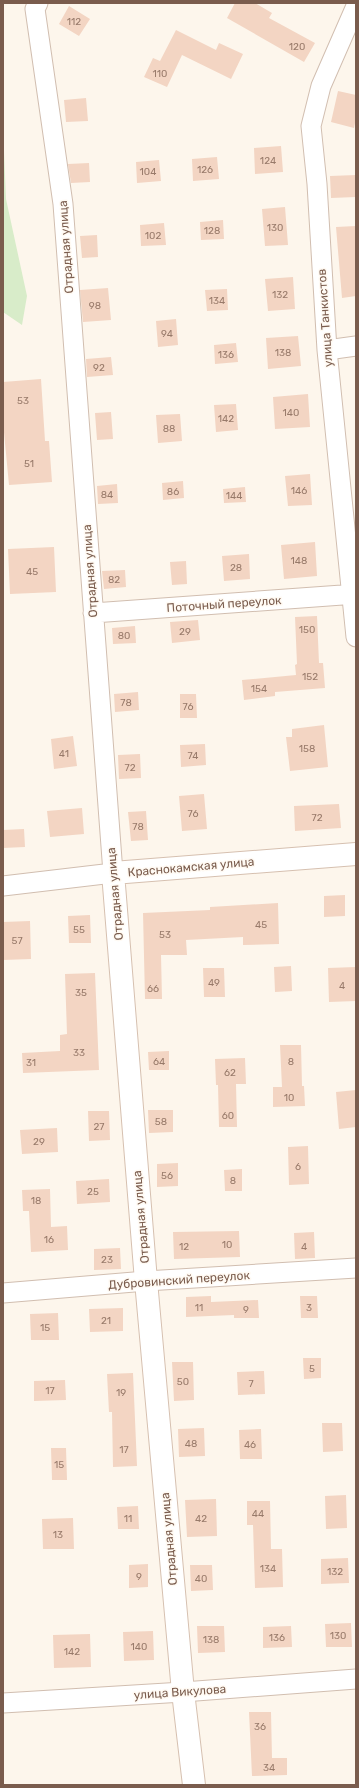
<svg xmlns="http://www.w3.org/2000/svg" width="359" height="1788" viewBox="0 0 359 1788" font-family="Rubik,sans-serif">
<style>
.green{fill:#d8ecc9}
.building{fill:#f3d5c3}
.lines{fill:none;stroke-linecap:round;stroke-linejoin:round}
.street-casing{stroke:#d1beb0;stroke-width:21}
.secondary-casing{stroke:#d6c0b0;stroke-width:24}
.street{stroke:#fff;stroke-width:19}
.secondary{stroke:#fff;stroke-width:22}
.labels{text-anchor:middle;stroke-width:3;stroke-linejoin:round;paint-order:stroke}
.number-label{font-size:10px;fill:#987a6a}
.street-label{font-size:12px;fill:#7a5c4d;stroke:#fffaf3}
</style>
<rect width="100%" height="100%" fill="#fdf6ec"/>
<!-- green -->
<path class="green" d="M3 127 6 199 27 296 22 325 3 312Z"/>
<!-- building -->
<path class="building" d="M235 3H255L272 13 269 18 315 43 304 62 227 18Z
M69 6 90 19 79 36 59 24Z
M176 30 216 50 219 43 243 54 231 79 182 55 167 87 144 77 153 58 160 61Z
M338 91 356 95V118L354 128 331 122Z
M86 98 88 121 66 122 64 100Z
M281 146 283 172 255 174 254 148Z
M217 157 219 179 193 181 192 159Z
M159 160 161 181 137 183 136 162Z
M89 163 90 182 71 183 68 164Z
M356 175V197L331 198 330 176Z
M285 207 288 245 265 246 262 209Z
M223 220 224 239 201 240 200 222Z
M164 223 166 245 141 246 140 225Z
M356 226V296L342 298 336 227Z
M97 235 98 257 82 258 80 236Z
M293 277 295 309 268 311 265 279Z
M108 288 111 320 83 322 80 290Z
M227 289 228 310 207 311 205 290Z
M176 319 178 345 158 347 156 321Z
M298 336 301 366 268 369 266 338Z
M236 343 238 362 215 364 214 345Z
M111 357 113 375 87 377 86 359Z
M41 379 45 441H49L52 482 9 485 3 422V382Z
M308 394 310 427 275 429 273 397Z
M236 404 238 430 216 432 214 405Z
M111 412 113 439 97 440 95 413Z
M180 414 182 441 158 443 156 415Z
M310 474 312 505 288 506 285 476Z
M183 481 184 498 163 500 162 483Z
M117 484 118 503 98 504 97 486Z
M245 487 246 502 224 503 223 489Z
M315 542 317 576 284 579 281 545Z
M54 547 56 592 10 594 8 549Z
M249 554 250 579 224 581 222 556Z
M186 561 187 584 172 585 170 562Z
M125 570 126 587 104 589 102 571Z
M317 616 319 663H323L325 688 275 692V696L244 700 242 680 296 675 295 665 297 664 295 617Z
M198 620 200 640 172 643 170 622Z
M135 626 136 643 113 644 112 628Z
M138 692 139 710 115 712 114 694Z
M180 694H196L197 718H180Z
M324 725 328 767 290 771 286 737H292V729Z
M73 736 77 766 54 769 51 739Z
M205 744 206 765 181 767 180 745Z
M140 754 141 778 119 779 118 755Z
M204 794 207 829 182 831 179 796Z
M339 804 341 828 295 831 294 806Z
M82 808 84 834 50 837 47 811Z
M146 811 148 840 131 841 128 812Z
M24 829 25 847 3 848V830Z
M345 895V916L324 917V896Z
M278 903 279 944 243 945V937L186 940 187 955H161L162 999H145L143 913 210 910V907Z
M90 915 91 943H69L68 916Z
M30 921 31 959 3 960V922Z
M291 966 292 991 275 992 274 967Z
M356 967V1001L329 1002 328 968Z
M203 968H224L225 997H204Z
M95 973 99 1070 23 1073 22 1053 60 1051V1035L67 1034 65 974Z
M280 1045H301L302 1086H304L305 1106 273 1107V1087H282Z
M169 1051V1070H149L148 1052Z
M245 1058 246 1084H236L237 1127H219L218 1085H216L215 1059Z
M356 1090V1127L339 1129 336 1092Z
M148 1110H173V1132L149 1133Z
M88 1111H109L110 1140 89 1141Z
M57 1128 58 1152 22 1154 20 1130Z
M308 1146 309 1184 289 1185 288 1147Z
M178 1163V1186L157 1187V1164Z
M242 1169V1191H225L224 1170Z
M109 1179 110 1202 77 1204 76 1181Z
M50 1189 51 1227 67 1226 68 1250 31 1252 29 1211H23L22 1190Z
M239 1231 240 1257 174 1259 173 1232Z
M314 1232 315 1258 295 1259 294 1233Z
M120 1248 121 1269 94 1270V1249Z
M211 1296V1302L258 1300 259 1318H234V1315L186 1317V1297Z
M300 1296H317L318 1318H301Z
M123 1308V1331L90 1332 89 1309Z
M58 1313 59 1340H31L30 1314Z
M303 1358H321V1378L304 1379Z
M172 1362H193L194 1400 174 1401Z
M264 1371 265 1394 238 1395 237 1372Z
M133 1373 137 1466 113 1467 112 1412H109L107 1374Z
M65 1380 66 1400 34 1401V1381Z
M322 1423H342L343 1451 323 1452Z
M204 1428 205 1456 179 1457 178 1429Z
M261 1429 262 1459H240L239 1430Z
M51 1448H66L67 1480H52Z
M346 1495 347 1528 326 1529 325 1496Z
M216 1499 217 1536 187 1537 185 1500Z
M247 1501H270L271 1549H282L283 1587 255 1588 253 1525H247Z
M138 1506 139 1529H118L117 1507Z
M73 1518 74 1549H43L42 1519Z
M348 1558 349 1583 321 1584V1559Z
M148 1564V1587L129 1588V1565Z
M190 1565H212L213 1590 191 1591Z
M351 1623 352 1647H326L325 1624Z
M197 1626H224L225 1652 198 1653Z
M291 1626 292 1647 263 1648V1627Z
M153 1631 154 1660 124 1661 123 1632Z
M90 1634 91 1667 54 1668 53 1635Z
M249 1712H271L272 1758H287V1775L252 1776Z"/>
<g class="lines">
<defs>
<path id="street" d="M356 6 321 86 311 126 317 184 327 350 356 637
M327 350 356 346
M93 613 356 594
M3 886 113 873 63 204 35 9 38 3
M3 1293 146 1281 356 1268
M3 1703 183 1692 356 1679"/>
<path id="secondary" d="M194 1785 183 1692 146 1281 113 873 356 854"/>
</defs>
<!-- street casing -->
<use href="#street" class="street-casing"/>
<!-- secondary casing -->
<use href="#secondary" class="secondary-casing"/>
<!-- street -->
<use href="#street" class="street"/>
<!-- secondary -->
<use href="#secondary" class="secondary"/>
</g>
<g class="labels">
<!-- number labels -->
<g class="number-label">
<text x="74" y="25">112</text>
<text x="297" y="50">120</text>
<text x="160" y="77">110</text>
<text x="268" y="164">124</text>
<text x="205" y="173">126</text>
<text x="148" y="175">104</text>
<text x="275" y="231">130</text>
<text x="212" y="234">128</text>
<text x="153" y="239">102</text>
<text x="280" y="298">132</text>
<text x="217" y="304">134</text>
<text x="95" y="309">98</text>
<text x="167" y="337">94</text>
<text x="283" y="356">138</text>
<text x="226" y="358">136</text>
<text x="99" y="371">92</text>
<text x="23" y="404">53</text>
<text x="291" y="416">140</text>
<text x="226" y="422">142</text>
<text x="169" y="432">88</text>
<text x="29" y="467">51</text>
<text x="299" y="494">146</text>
<text x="173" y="495">86</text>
<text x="107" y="498">84</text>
<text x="234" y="499">144</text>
<text x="299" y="564">148</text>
<text x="236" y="571">28</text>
<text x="32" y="575">45</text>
<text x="114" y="583">82</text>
<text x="307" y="633">150</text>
<text x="185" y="635">29</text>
<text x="124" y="639">80</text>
<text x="310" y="680">152</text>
<text x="259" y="692">154</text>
<text x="126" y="706">78</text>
<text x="188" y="710">76</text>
<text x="307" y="752">158</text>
<text x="64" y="757">41</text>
<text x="193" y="759">74</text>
<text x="130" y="771">72</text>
<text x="193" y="817">76</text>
<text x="317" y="821">72</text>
<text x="138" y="830">78</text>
<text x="261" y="928">45</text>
<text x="79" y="933">55</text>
<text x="165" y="938">53</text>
<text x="17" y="944">57</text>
<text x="214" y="986">49</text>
<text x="342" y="989">4</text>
<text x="153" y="992">66</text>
<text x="81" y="996">35</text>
<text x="79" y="1056">33</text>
<text x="159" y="1065">64</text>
<text x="291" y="1065">8</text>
<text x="31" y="1066">31</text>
<text x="230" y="1076">62</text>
<text x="289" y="1101">10</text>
<text x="228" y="1119">60</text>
<text x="161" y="1125">58</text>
<text x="99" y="1130">27</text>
<text x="39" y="1145">29</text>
<text x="298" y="1170">6</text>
<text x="167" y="1179">56</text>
<text x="233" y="1184">8</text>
<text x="93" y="1195">25</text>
<text x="36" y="1204">18</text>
<text x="49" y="1243">16</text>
<text x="227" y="1248">10</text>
<text x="184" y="1250">12</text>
<text x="304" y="1250">4</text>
<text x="107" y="1263">23</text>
<text x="199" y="1311">11</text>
<text x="309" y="1311">3</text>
<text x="246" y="1313">9</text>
<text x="106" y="1324">21</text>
<text x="45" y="1331">15</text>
<text x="312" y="1372">5</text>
<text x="183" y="1385">50</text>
<text x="251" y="1387">7</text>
<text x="50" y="1394">17</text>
<text x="121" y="1396">19</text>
<text x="191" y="1447">48</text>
<text x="250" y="1448">46</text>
<text x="124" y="1453">17</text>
<text x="59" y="1468">15</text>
<text x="258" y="1517">44</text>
<text x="128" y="1522">11</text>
<text x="201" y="1522">42</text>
<text x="58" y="1538">13</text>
<text x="268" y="1572">134</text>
<text x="335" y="1575">132</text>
<text x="139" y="1580">9</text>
<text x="201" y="1582">40</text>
<text x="338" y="1639">130</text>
<text x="277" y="1641">136</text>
<text x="211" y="1643">138</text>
<text x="139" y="1650">140</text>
<text x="72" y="1655">142</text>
<text x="260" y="1730">36</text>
<text x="269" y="1771">34</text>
</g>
<!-- street labels -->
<g class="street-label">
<text transform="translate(66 247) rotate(-94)" y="4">Отрадная улица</text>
<text transform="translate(325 318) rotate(-94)" y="4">улица Танкистов</text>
<text transform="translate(90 571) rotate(-94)" y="4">Отрадная улица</text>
<text transform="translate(224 604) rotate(-4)" y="4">Поточный переулок</text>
<text transform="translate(191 867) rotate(-5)" y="4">Краснокамская улица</text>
<text transform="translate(115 894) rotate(-95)" y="4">Отрадная улица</text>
<text transform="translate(141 1217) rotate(-95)" y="4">Отрадная улица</text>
<text transform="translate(179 1280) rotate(-4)" y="4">Дубровинский переулок</text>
<text transform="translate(169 1539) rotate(-95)" y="4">Отрадная улица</text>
<text transform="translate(180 1692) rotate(-4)" y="4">улица Викулова</text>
</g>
</g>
<!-- border -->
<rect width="359" height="1788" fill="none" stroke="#7a5c4d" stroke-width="8"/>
</svg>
